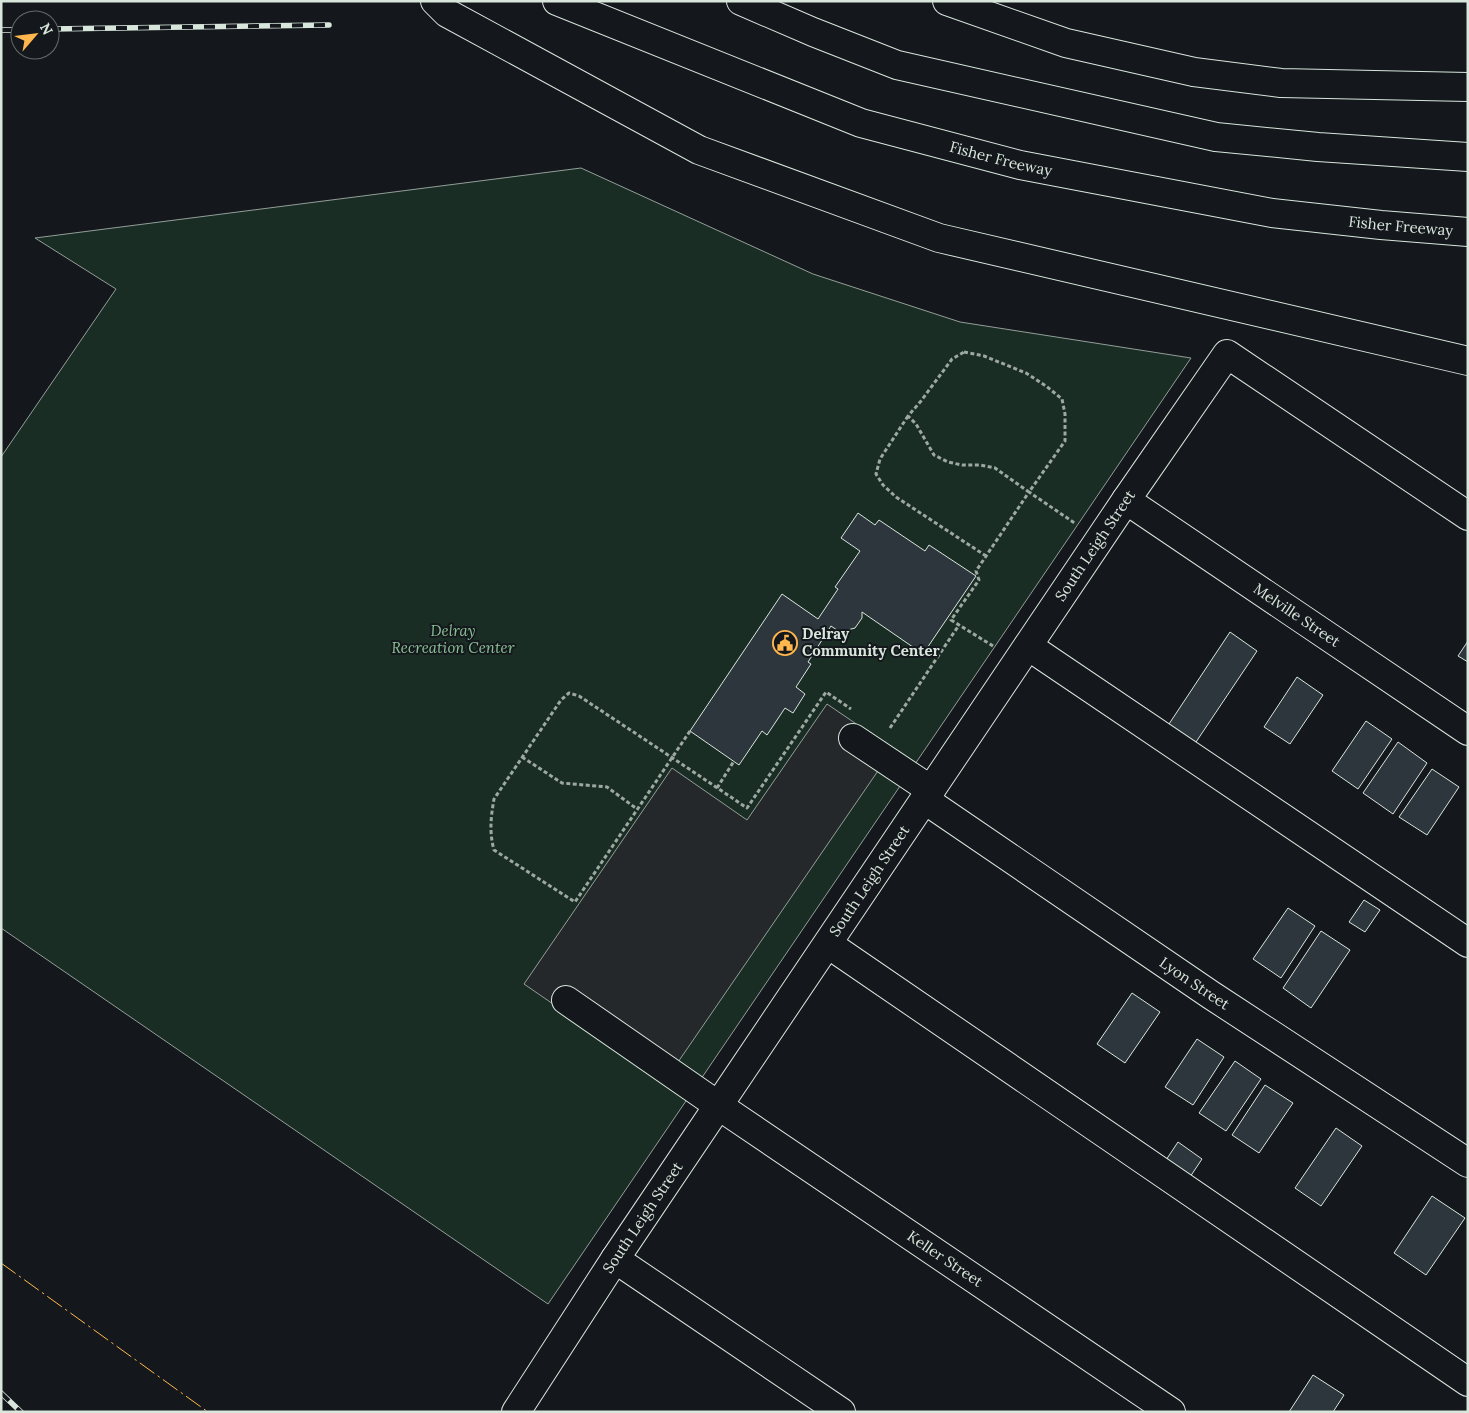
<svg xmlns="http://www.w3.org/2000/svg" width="1469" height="1413" viewBox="0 0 1469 1413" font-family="Lora,serif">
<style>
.green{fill:#1a2d24;stroke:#939e99}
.parking{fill:#24282b;stroke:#939e99}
.building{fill:#2c363c;stroke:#d8e6dc}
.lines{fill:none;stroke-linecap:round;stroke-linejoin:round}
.minor-casing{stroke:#d8e6dc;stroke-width:30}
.highway-casing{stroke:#d8e6dc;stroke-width:30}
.path{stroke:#9da8a2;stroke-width:3;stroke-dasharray:4 2.5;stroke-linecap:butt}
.minor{stroke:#14181c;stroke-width:28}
.highway{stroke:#14181c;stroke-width:28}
.rail-casing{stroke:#d8e6dc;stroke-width:5.5}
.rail{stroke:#14181c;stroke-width:4;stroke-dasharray:11;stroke-linecap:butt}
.power{stroke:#ffb74d;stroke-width:1;stroke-dasharray:18 4 2.5 4;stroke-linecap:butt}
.labels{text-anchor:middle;stroke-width:4;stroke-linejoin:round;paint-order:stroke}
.street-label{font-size:15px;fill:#d8e6dc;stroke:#14181c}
.park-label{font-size:15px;font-style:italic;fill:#8ac095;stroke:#14181c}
.poi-label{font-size:15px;font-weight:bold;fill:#d8e6dc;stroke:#14181c;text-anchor:start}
</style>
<rect width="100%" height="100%" fill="#14181c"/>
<!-- green -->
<path class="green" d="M581 168 813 274 960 322 1191 358 548 1304 1 928V457L116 289 35 238Z"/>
<!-- parking -->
<path class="parking" d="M827 704 893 749 665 1081 524 984 672 768 747 820Z"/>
<!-- building -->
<path class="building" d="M858 513 875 525 879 520 925 551 929 545 976 576 923 654 862 612V618L855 628 840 632 831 626 808 662 811 664 796 687 805 694 793 713 785 708 767 735 762 731 739 765 690 731 782 594 818 619 838 589 835 587 860 551 841 538Z
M1230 632 1257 651 1194 745 1167 727Z
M1468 641V662L1458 656Z
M1297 677 1323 695 1290 744 1264 727Z
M1366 721 1392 739 1358 789 1332 771Z
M1398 742 1427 763 1393 814 1363 793Z
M1432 769 1459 787 1427 835 1399 817Z
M1364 900 1380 910 1365 932 1349 922Z
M1288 908 1315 926 1281 978 1253 959Z
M1321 931 1350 950 1311 1008 1283 988Z
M1132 993 1160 1012 1125 1063 1097 1044Z
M1197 1039 1224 1057 1193 1105 1165 1087Z
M1235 1061 1261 1079 1226 1131 1199 1113Z
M1265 1085 1293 1103 1259 1153 1232 1135Z
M1336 1128 1362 1146 1321 1206 1295 1188Z
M1178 1142 1202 1159 1188 1180 1164 1163Z
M1432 1196 1465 1218 1426 1275 1394 1253Z
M1313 1375 1344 1395 1333 1412H1289Z"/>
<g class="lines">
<defs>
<g id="minor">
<path id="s1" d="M1126 500 1468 731"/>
<path d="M1028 646 1468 943"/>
<path d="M853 738 931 790"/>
<path id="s2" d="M925 800 1211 995 1468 1163"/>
<path d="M828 944 1468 1382"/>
<path id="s3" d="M566 1000 719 1106 1171 1412"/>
<path d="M615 1259 841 1412"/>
<path id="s4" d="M516 1412 615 1259 1126 500 1227 354 1468 516"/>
</g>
<g id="highway">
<path d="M435 1 447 13 699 150 939 238 1468 361"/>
<path id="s5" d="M557 1 861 123 1020 165 1272 213 1381 225 1468 232"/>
<path d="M741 1 813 32 897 65 1216 137 1318 147 1468 157"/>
<path d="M947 1 1066 43 1194 72 1281 83 1468 87"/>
</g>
</defs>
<!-- minor casing -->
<use href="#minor" class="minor-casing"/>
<!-- highway casing -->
<use href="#highway" class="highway-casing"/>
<!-- path -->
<path class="path" d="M964 352 984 356 1026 373 1046 386 1062 399 1065 414V441L1029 492 995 468 980 465H962L948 462 934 455 916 424 908 416 921 401 952 359Z
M908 416 880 459 876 474 883 485 896 497 986 556
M993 646 951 620 979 580 976 571 1029 492 1076 524
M890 728 959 625
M690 731 575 902 494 850C489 832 491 816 494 799L561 700 569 693 579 696C635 733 691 770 747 808L826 692 851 709
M522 757 562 783 607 787 637 809
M717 788 734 761"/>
<!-- minor -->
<use href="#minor" class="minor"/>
<!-- highway -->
<use href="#highway" class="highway"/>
<defs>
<path id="rail" d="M50 29 329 25
M1 30H20
M1 1393 21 1412"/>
</defs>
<!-- rail casing -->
<use href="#rail" class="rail-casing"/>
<!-- rail -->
<use href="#rail" class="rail"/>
<!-- power -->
<path class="power" d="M1 1263 208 1412"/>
</g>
<!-- icons -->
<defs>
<symbol id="civic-ring" viewBox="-11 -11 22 22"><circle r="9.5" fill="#14181c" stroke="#ffb74d" stroke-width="1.5"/><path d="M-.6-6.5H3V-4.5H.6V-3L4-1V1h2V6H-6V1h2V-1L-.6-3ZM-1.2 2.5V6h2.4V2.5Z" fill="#ffb74d"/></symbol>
</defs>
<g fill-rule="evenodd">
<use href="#civic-ring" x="771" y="629" width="28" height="28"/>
</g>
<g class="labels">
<!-- street labels -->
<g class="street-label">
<text dy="5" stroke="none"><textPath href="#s5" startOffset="472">Fisher Freeway</textPath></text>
<text dy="5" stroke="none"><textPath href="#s5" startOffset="878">Fisher Freeway</textPath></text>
<text dy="5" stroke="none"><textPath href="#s4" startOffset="1042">South Leigh Street</textPath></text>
<text dy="5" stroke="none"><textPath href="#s1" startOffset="206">Melville Street</textPath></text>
<text dy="5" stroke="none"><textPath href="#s4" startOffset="638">South Leigh Street</textPath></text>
<text dy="5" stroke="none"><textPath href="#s2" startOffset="326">Lyon Street</textPath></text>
<text dy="5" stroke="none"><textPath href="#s4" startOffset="232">South Leigh Street</textPath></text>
<text dy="5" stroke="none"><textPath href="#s3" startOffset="459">Keller Street</textPath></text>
</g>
<!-- park labels -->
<g class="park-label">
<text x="453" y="636">Delray<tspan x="453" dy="17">Recreation Center</tspan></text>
</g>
<!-- poi labels -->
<g class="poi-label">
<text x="802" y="639">Delray<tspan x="802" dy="17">Community Center</tspan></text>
</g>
</g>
<!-- border -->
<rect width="1469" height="1413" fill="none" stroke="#d8e6dc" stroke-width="5"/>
<!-- north arrow -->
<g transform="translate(35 35) rotate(62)"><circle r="24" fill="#14181c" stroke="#626a69"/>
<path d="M0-4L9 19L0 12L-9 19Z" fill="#ffb74d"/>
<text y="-8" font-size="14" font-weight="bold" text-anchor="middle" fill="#d8e6dc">N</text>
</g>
</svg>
